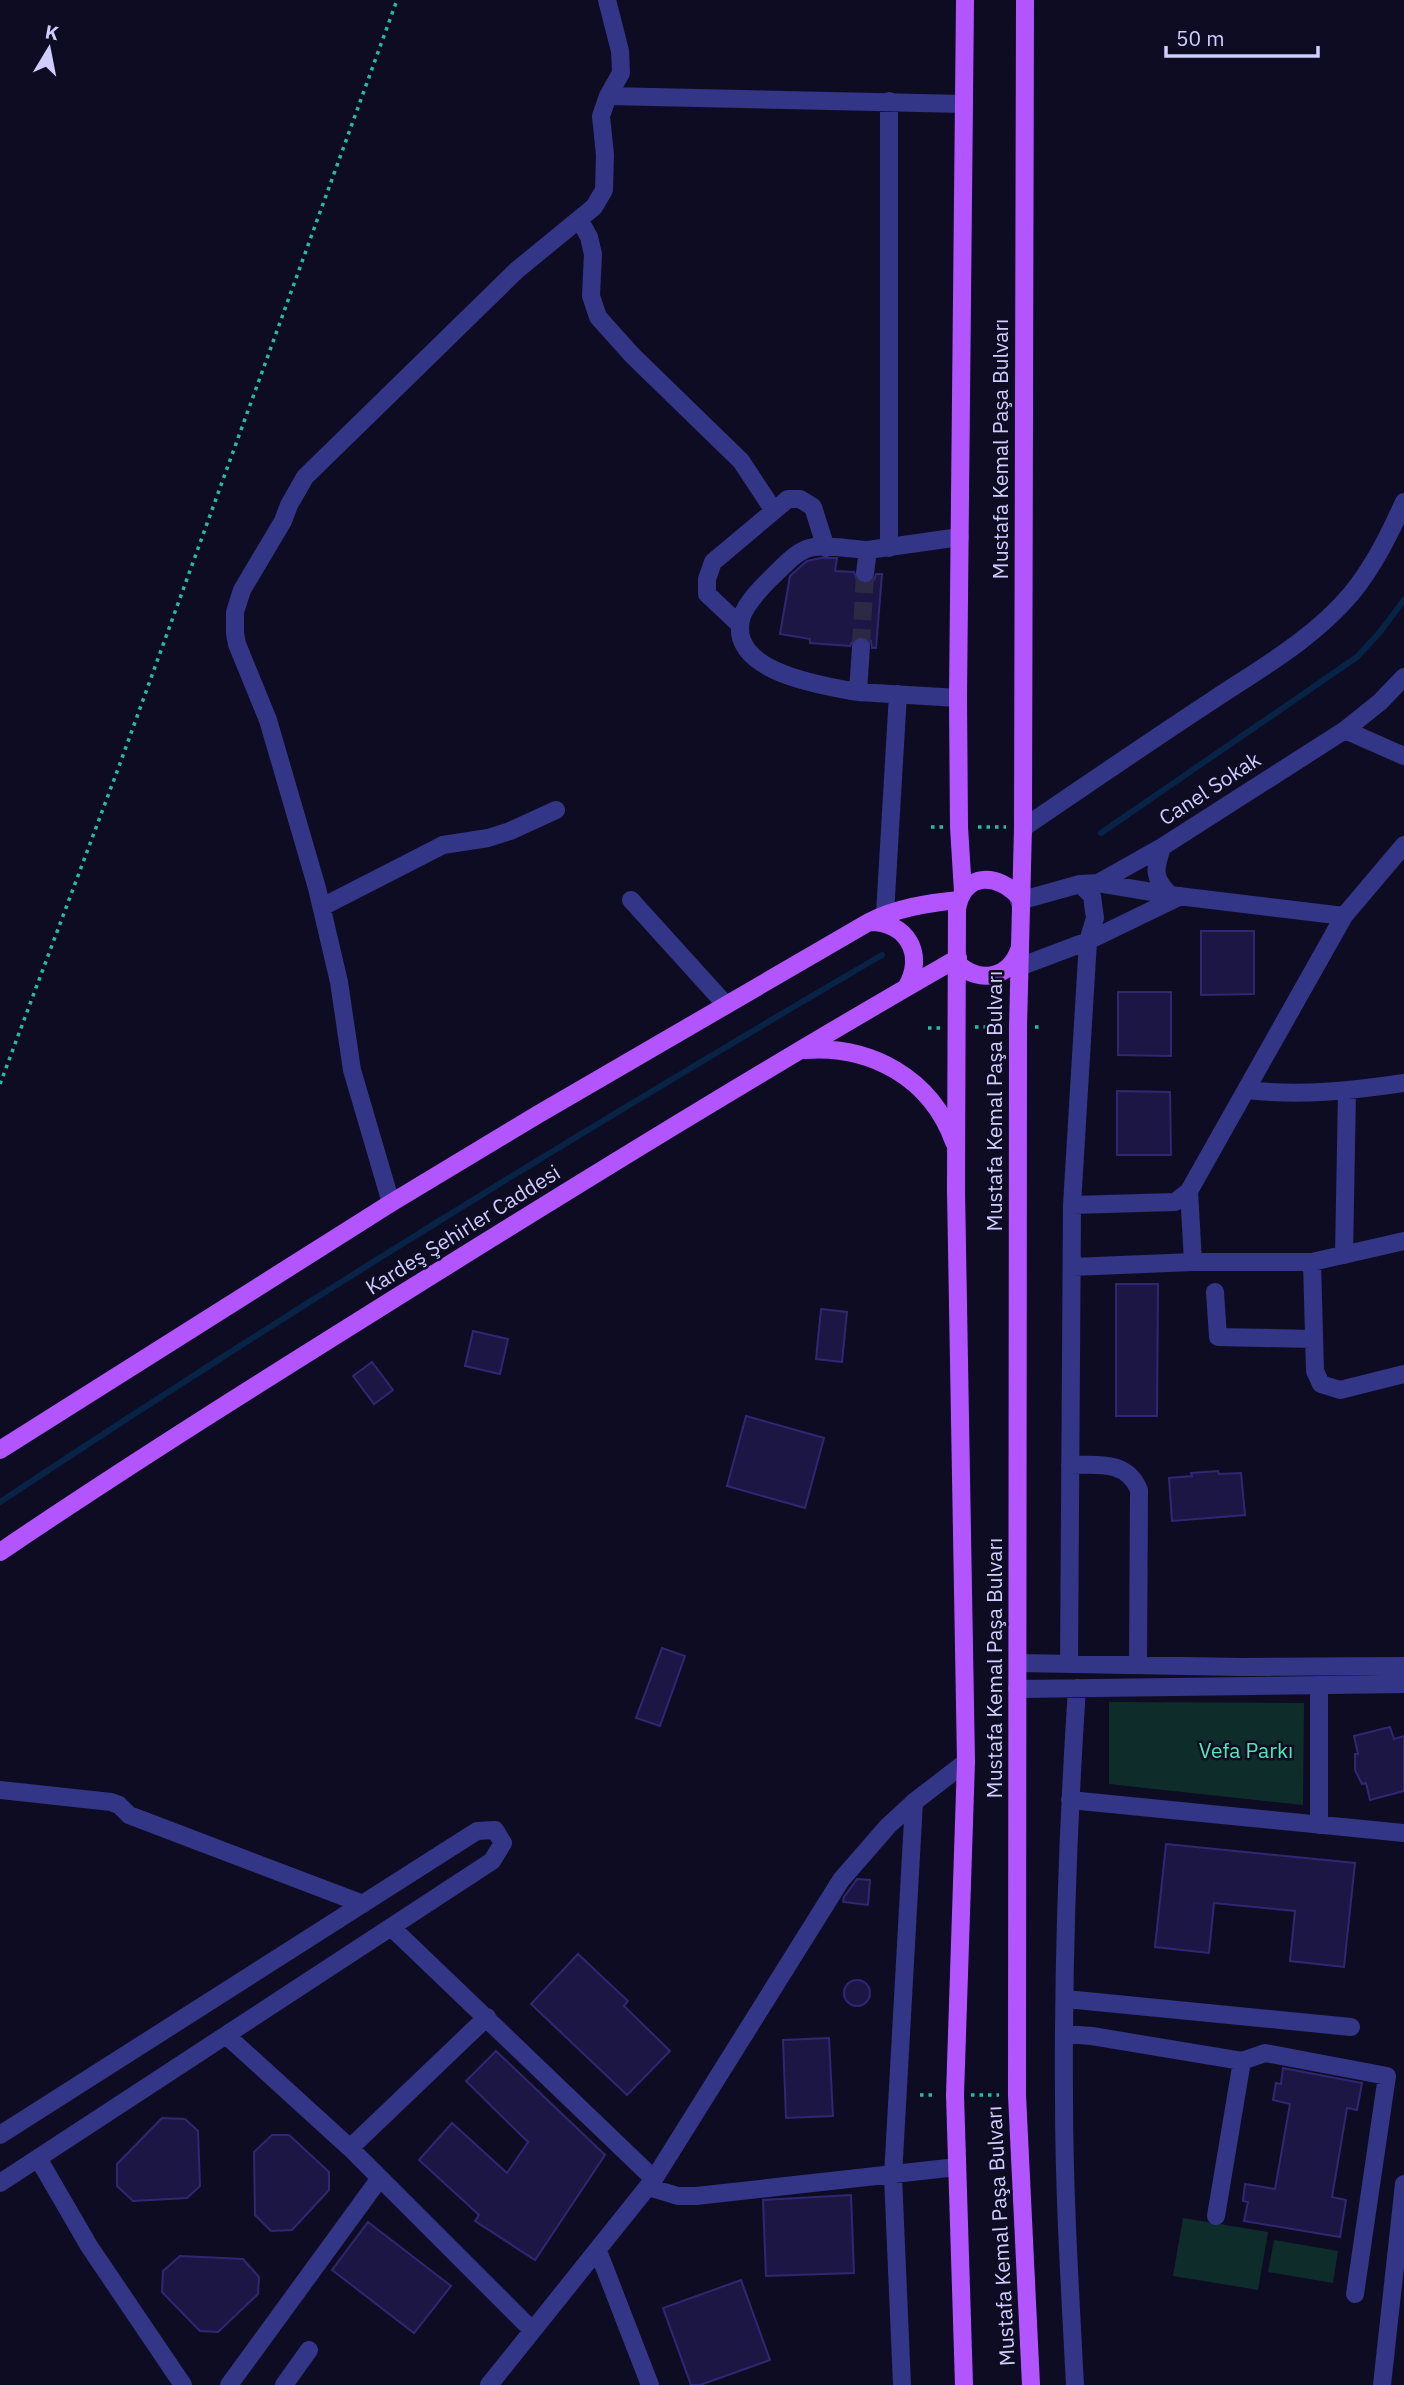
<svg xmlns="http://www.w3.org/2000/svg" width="1404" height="2385" viewBox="0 0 1404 2385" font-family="'IBM Plex Sans',sans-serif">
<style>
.green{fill:#0e2d2a}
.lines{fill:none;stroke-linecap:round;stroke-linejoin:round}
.stream{stroke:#072346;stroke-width:6}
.building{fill:#1c1645;stroke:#302773;stroke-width:2}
.minor-tunnel{stroke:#2b2944;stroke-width:18;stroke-dasharray:18 9;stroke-linecap:butt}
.path{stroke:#24bca8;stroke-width:3.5;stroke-dasharray:3.5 5;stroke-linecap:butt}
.minor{stroke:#333686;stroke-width:18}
.major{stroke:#b355ff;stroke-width:18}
.labels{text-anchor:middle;stroke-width:5;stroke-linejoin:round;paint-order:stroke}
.street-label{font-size:21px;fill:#d0ceff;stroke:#0e0c23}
.park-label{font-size:21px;fill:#50e8b7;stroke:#0e0c23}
</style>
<rect width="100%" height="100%" fill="#0e0c23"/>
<!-- green -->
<path class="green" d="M1109 1702 1304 1703 1303 1805 1109 1784Z
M1183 2218 1268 2232 1258 2290 1173 2276Z
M1274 2240 1338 2251 1333 2283 1268 2272Z"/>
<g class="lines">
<!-- stream -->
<path class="stream" d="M1101 833 1357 657 1380 632 1404 600
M0 1502C288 1311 584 1129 882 955"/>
</g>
<!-- building -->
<path class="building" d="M821 558H837L835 571 854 572 858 582 863 584 874 580 876 574H882L876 648H872L871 641 862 636 855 637 850 646 810 643V639L780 634 790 576 807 561Z
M1201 931H1254V994L1201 995Z
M1118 992H1171V1056L1118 1055Z
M1117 1091 1170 1092 1171 1155H1117Z
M1116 1284H1158L1157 1416H1116Z
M821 1309 847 1312 842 1362 816 1359Z
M473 1331 508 1339 500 1374 465 1366Z
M372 1362 393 1390 374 1404 353 1376Z
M746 1416 824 1438 805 1508 727 1486Z
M1218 1471 1219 1474 1241 1473 1245 1515 1172 1521 1169 1478 1192 1476 1191 1473Z
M662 1648 685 1656 660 1726 636 1718Z
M1390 1727 1394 1739 1404 1736V1791L1370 1800 1366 1783 1362 1784 1355 1770V1754H1358L1354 1736Z
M1166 1844 1355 1863 1344 1967 1290 1961 1295 1911 1214 1903 1209 1953 1155 1947Z
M857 1879 870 1880 868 1905 843 1902 844 1897Z
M578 1954 628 2001 624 2006 670 2051 627 2095 531 2004Z
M844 1993a13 13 0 1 1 26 0a13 13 0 1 1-26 0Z
M829 2038 833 2116 786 2118 783 2040Z
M496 2051 605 2155 535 2260 475 2221 479 2215 419 2160 452 2123 507 2173 528 2142 466 2081Z
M1283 2068 1362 2083 1357 2110 1347 2108 1332 2197 1346 2200 1340 2237 1244 2221 1248 2202 1243 2201 1245 2184 1275 2189 1290 2104 1273 2100 1276 2083 1281 2084Z
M162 2118 185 2119 198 2131 200 2186 187 2198 133 2201 117 2186V2164Z
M272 2135H289L329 2172V2190L292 2230 271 2231 255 2215 254 2152Z
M851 2195 854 2273 766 2276 763 2200Z
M368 2222 451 2286 414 2333 332 2270Z
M180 2256 243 2259 259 2277 258 2294 218 2332 200 2331 162 2292 163 2271Z
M741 2280 770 2360 700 2385H691L663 2308Z"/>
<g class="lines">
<!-- minor-tunnel -->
<path class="minor-tunnel" d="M861 647 865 573"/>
<!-- path -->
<path class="path" d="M931 827H943
M978 827H1006
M975 1027H999
M1035 1027H1043
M928 1028H940
M0 1084 118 769 397 0
M920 2095H936
M971 2095H999"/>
<!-- minor -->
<path class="minor" d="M608 96 964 104
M579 219 589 237 593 254 591 296 598 317 632 355 741 461 774 511
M889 548V101
M865 573 868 550 960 537
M740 625 707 594V579L713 562 788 499H800L813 507 826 548
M861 647 858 692 958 698
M858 692C824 686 724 672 742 616 747 602 761 588 771 578 783 567 797 549 814 547 831 545 850 549 868 550
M1345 730 1404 756
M1023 828C1086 785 1149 742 1213 700 1261 668 1313 639 1351 594 1374 566 1389 535 1404 502
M1162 847C1155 869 1152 877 1170 895
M1098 883 1170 895 1344 916 1404 845
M631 900 726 1005
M1019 901 1080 884 1098 883 1162 847 1345 730 1380 702 1404 677
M322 907 443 845 488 838 510 831 556 810
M885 914 898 694
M1019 967 1088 941 1181 896
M1247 1090C1300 1096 1351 1091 1404 1083
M1189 1191 1193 1262H1312L1404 1241
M391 1203 352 1070 339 982 317 888 268 720 237 644 235 633V612L242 590 283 521 289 505 305 477 517 270 594 207 604 190 605 155 601 116 608 96 621 73 620 51 607 0
M1072 1205 1175 1202 1189 1191 1344 916
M1344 1255 1347 1092
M1312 1262 1315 1371 1321 1384 1340 1390 1404 1374
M1072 1267 1193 1262
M1215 1292 1218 1337 1314 1339
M1070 1465C1097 1465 1127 1460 1139 1490L1138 1665
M1018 1663 1241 1667 1404 1666
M1069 1664 1072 1205 1088 941 1095 918 1092 896 1080 884
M1017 1689 1404 1684
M0 1790 111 1802 119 1805 129 1815 363 1904
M1070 1800 1404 1833
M1319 1825V1685
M391 1927 654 2179
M1066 1999 1351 2027
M1065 2034 1092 2036 1242 2061 1265 2053 1387 2076 1355 2294
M226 2035 350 2148 532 2330
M0 2135 477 1831 495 1830 503 1843 492 1861 0 2183
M350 2148 487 2017
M38 2158 89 2246 183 2385
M648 2187 678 2196H696L957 2167
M1216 2216 1242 2061
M598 2251 650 2385
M229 2385 380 2178
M284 2385 309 2350
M489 2385 654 2179 841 1880 888 1826 914 1802 966 1762
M902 2385 893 2176 914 1802
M1075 2385C1070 2289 1064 2194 1064 2098 1063 1961 1068 1825 1077 1688
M1382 2385 1404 2184"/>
<!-- major -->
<path class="major" d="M1025 0 1023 828 1018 1027 1017 2095 1031 2385
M963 892 959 827 958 698 965 0
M869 922C907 921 926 955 906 988
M958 964C980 984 1009 978 1019 950
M805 1050C871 1045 931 1078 954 1142
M0 1450 391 1203 537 1115 869 922C897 908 927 903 959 900
M0 1552C133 1462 269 1377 405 1292 588 1178 771 1065 958 958
M964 2385 955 2095 966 1762 956 1190 957 909C964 871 999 873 1020 898"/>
</g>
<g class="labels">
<!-- street labels -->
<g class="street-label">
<text transform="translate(1001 449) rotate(-90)" y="7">Mustafa Kemal Paşa Bulvarı</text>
<text transform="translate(1210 789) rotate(-33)" y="7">Canel Sokak</text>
<text transform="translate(995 1101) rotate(-90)" y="7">Mustafa Kemal Paşa Bulvarı</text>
<text transform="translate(463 1230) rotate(-32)" y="7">Kardeş Şehirler Caddesi</text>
<text transform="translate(995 1668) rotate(-90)" y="7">Mustafa Kemal Paşa Bulvarı</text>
<text transform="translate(1001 2236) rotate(-93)" y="7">Mustafa Kemal Paşa Bulvarı</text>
</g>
<!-- park labels -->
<g class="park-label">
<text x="1246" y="1758">Vefa Parkı</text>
</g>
</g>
<!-- north arrow -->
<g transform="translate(49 49) rotate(10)" stroke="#0e0c23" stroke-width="5" paint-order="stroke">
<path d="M0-5L12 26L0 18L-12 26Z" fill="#d0ceff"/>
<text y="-10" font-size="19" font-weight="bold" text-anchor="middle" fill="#d0ceff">K</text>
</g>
<!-- scale -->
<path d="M1166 46v10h152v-10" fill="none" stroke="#d0ceff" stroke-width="3.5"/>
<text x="1176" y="46" font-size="21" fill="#d0ceff" stroke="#0e0c23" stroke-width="5" paint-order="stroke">50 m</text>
</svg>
